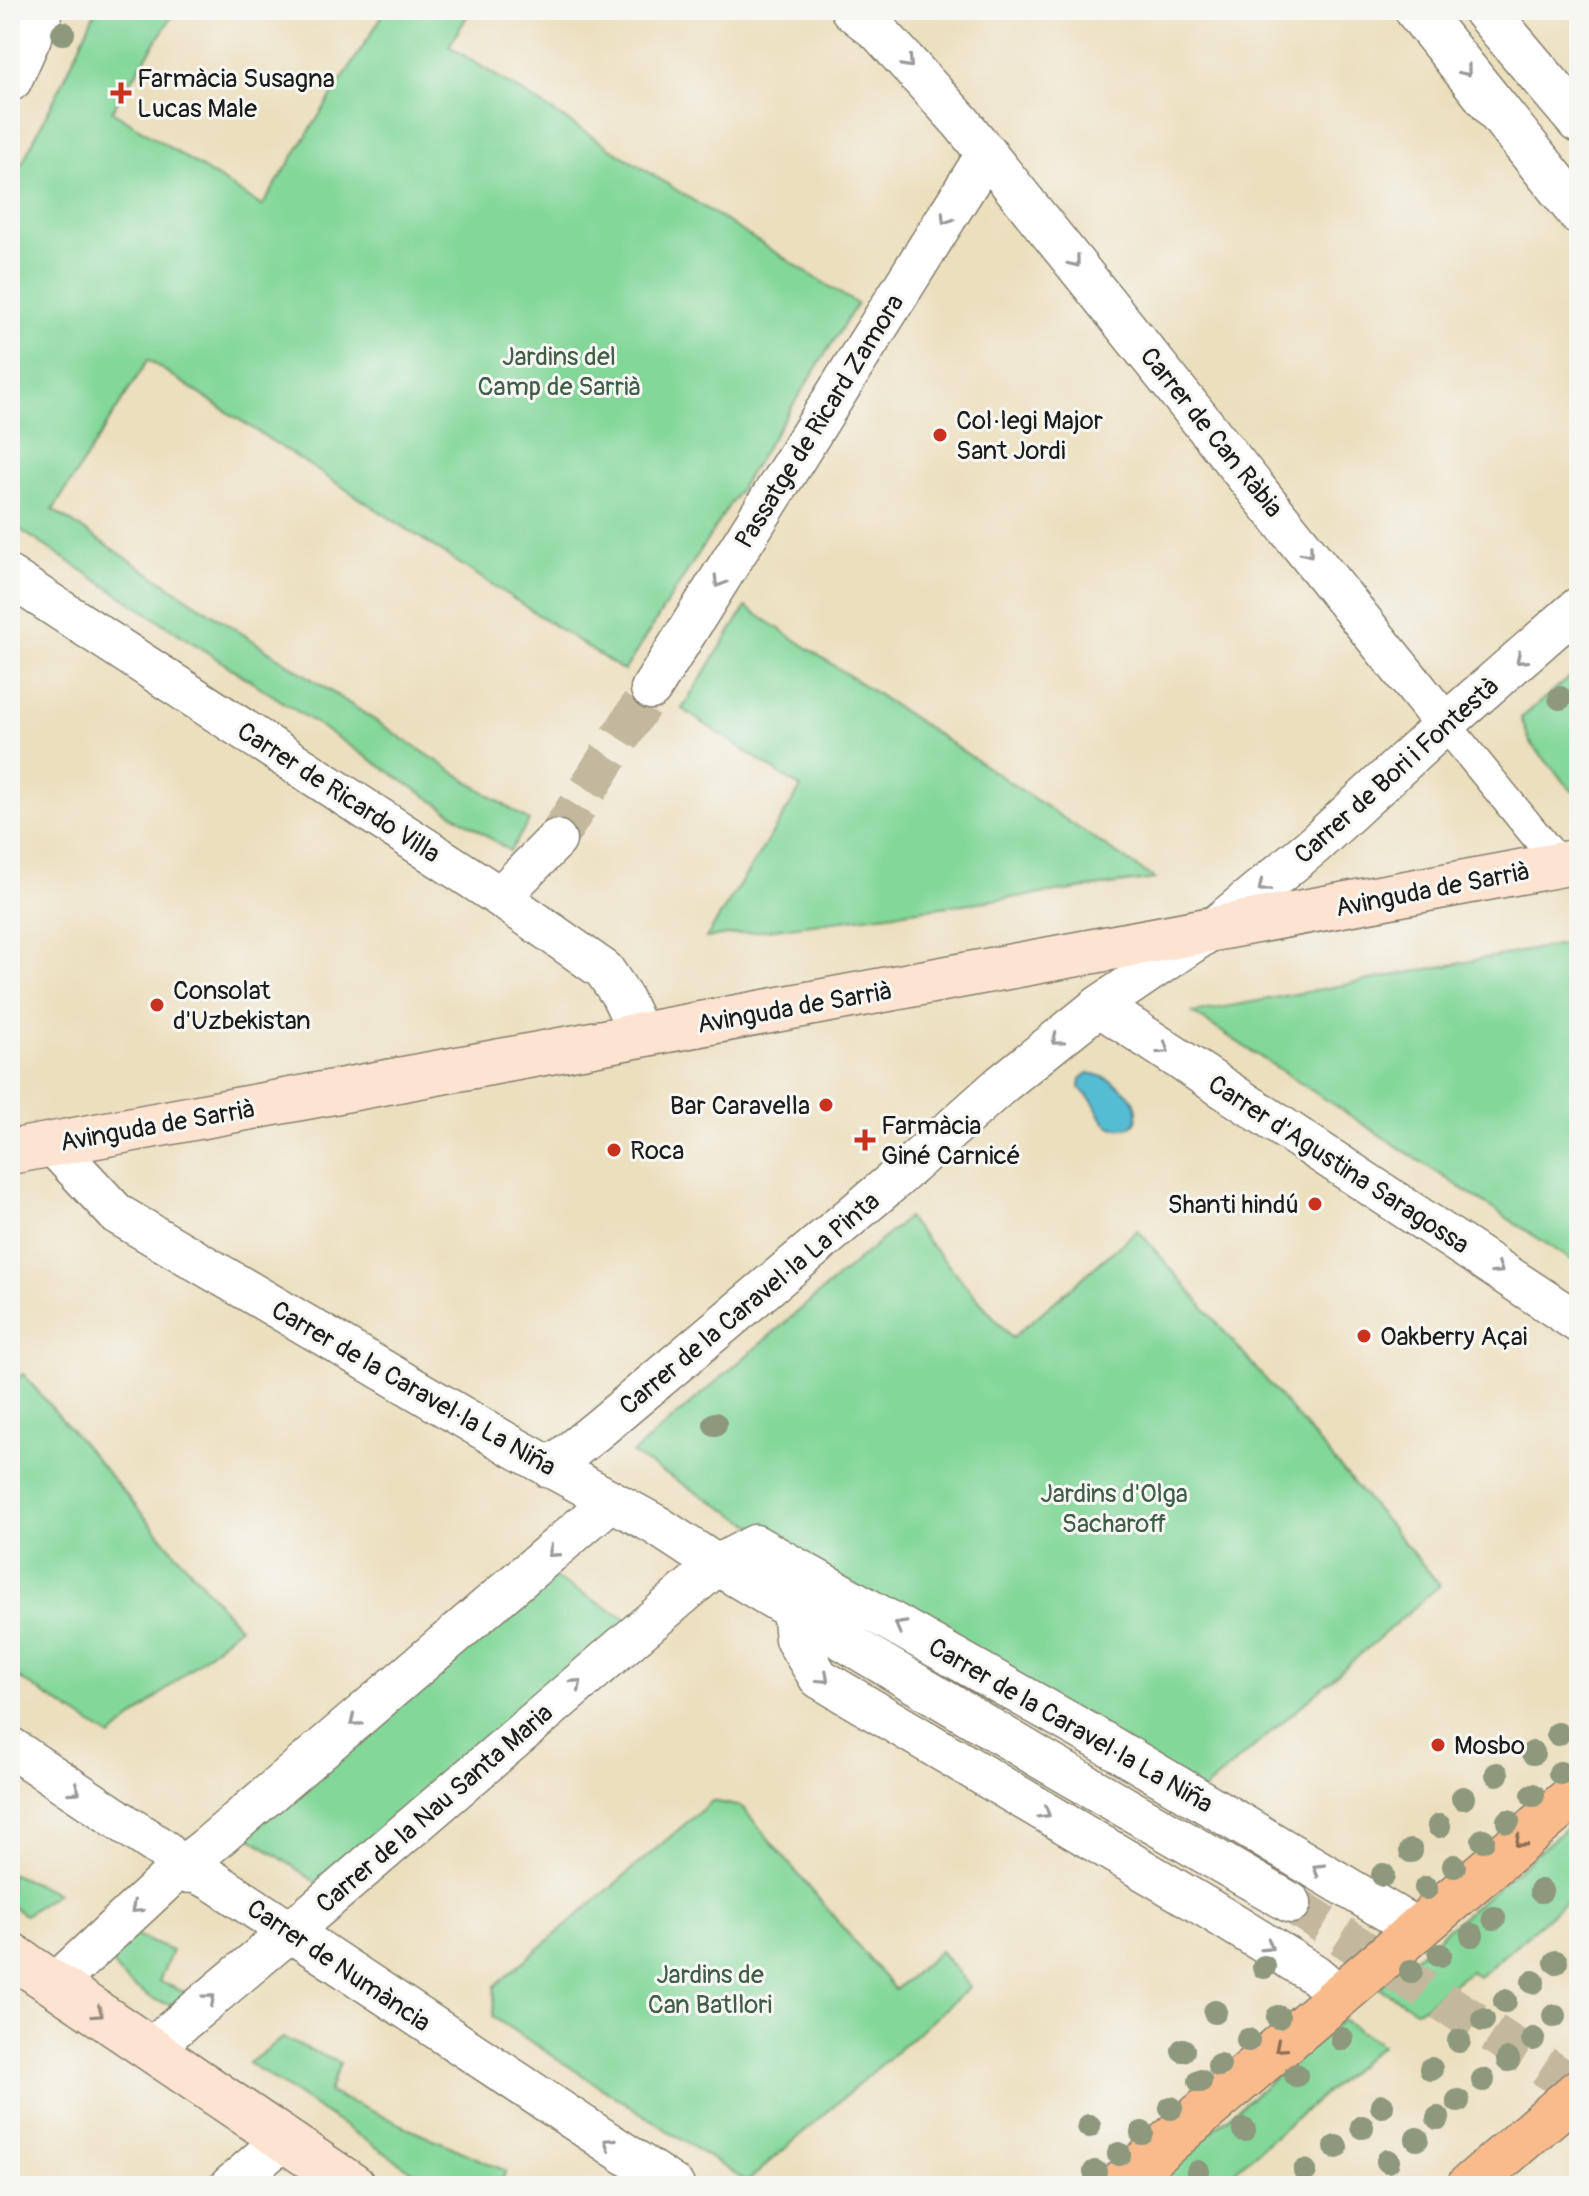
<svg xmlns="http://www.w3.org/2000/svg" width="1589" height="2196" viewBox="0 0 1589 2196" font-family="Pangolin,sans-serif">
<style>
.green{fill:#82d799;stroke:#4f7a5a;stroke-width:2}
.water{fill:#55bdd3;stroke:#386c78;stroke-width:2}
.lines{fill:none;stroke-linecap:round;stroke-linejoin:round}
.minor-tunnel{stroke:#c2b89e;stroke-width:40;stroke-dasharray:40 20;stroke-linecap:butt}
.pedestrian-casing{stroke:#847e6d;stroke-width:33}
.minor-casing{stroke:#847e6d;stroke-width:43}
.tertiary-casing{stroke:#847e6d;stroke-width:47}
.secondary-casing{stroke:#847e6d;stroke-width:47}
.primary-casing{stroke:#847e6d;stroke-width:47}
.pedestrian{stroke:#fff;stroke-width:30}
.minor{stroke:#fff;stroke-width:40}
.tertiary{stroke:#fff;stroke-width:44}
.secondary{stroke:#fde4d1;stroke-width:44}
.primary{stroke:#fabb8c;stroke-width:44}
.tree{fill:#8d987d}
.oneway{stroke:#999}
.oneway2{stroke:#8b6c54}
.oneway3{stroke:#988a80}
.poi-dot{fill:#c8321e;stroke:#f6f6f2;stroke-width:3}
.labels{text-anchor:middle;stroke-width:6;stroke-linejoin:round;paint-order:stroke}
.poi-label{font-size:26px;fill:#1c1c1c;stroke:#f6f6f2;text-anchor:start}
.park-label{font-size:26px;fill:#405d48;stroke:#f6f6f2}
.street-label{font-size:26px;fill:#1c1c1c;stroke:#f6f6f2}
</style>
<rect width="100%" height="100%" fill="#f6f6f2"/>
<filter id="ink" filterUnits="userSpaceOnUse"><feTurbulence type="fractalNoise" baseFrequency=".0125" numOctaves="2"/><feDisplacementMap in="SourceGraphic" scale="16" xChannelSelector="R" yChannelSelector="G"/><feConvolveMatrix kernelMatrix="1 2 1 2 8 2 1 2 1" color-interpolation-filters="sRGB"/></filter>
<filter id="wash" filterUnits="userSpaceOnUse"><feTurbulence type="fractalNoise" baseFrequency=".006" numOctaves="4" result="noise"/><feDisplacementMap in="SourceGraphic" scale="32" xChannelSelector="R" yChannelSelector="G"/><feGaussianBlur stdDeviation="1.8" result="paint"/><feColorMatrix in="noise" values="0 0 0 0 0 0 0 0 0 0 0 0 0 0 0 0 0 1.4 0 .05"/><feComposite in="paint" operator="in"/></filter>
<g filter="url(#wash)">
<rect width="100%" height="100%" fill="#ecdfbe"/>
<!-- green -->
<path class="green" d="M96 10H176L112 111 262 206 386 10H471L449 46 857 304 624 671 148 360 53 510 529 821 510 851 10 523V187L62 84Z
M746 607 1155 879 706 938 801 788 682 709Z
M1579 669V790L1572 791 1530 742 1521 718Z
M1579 941V1265L1193 1013Z
M907 1218 1012 1338 1138 1230 1440 1585 1203 1791 632 1454Z
M23 1374 239 1627 111 1737 10 1672V1385Z
M549 1575 629 1620 320 1885 247 1835Z
M712 1801 742 1807 895 1990 940 1951 970 1987 747 2182 493 2017 495 1986Z
M1579 1817V1890L1479 1977 1470 1971 1424 2007 1416 2010 1379 1988Z
M10 1873 57 1893 25 1915 10 1905Z
M132 1934 172 1951 159 1981 191 1995C183 2000 177 2004 168 2004 153 2003 111 1974 112 1958 113 1949 125 1940 132 1934Z
M1342 2020 1381 2045 1217 2186H1147Z
M283 2038 340 2063 328 2092 506 2171 499 2186H435L249 2063Z"/>
<!-- water -->
<path class="water" d="M1088 1073C1106 1075 1140 1094 1137 1116 1136 1130 1116 1131 1107 1124 1100 1119 1098 1109 1093 1102 1089 1097 1084 1093 1080 1088L1081 1079Z"/>
</g>
<g filter="url(#ink)">
<g class="lines">
<!-- minor-tunnel -->
<path class="minor-tunnel" d="M556 840 651 689
M1291 1903 1579 2089"/>
<defs>
<path id="pedestrian" d="M1445 724 1560 865"/>
<path id="minor" d="M851 10 880 33 961 122 1445 724
M10 577 500 897 604 970 621 995 640 1035
M651 689 987 153
M500 897 556 840
M1099 1006 1579 1323
M52 1144 117 1214 512 1446 656 1525 717 1565 1047 1762 1291 1903
M550 1468 601 1427 892 1182 1002 1084 1099 1006 1211 930 1314 845 1445 724 1579 607
M792 1610 795 1639 819 1678 1209 1909 1314 1974 1340 1996
M10 1747 164 1850 171 1858 175 1872 196 1873 212 1880 674 2186
M55 1984 175 1872 207 1847 611 1501
M150 2049 299 1924 717 1565 755 1545 1088 1733 1419 1930
M230 2186 285 2138"/>
<path id="tertiary" d="M1417 10 1579 212
M1485 10 1579 121
M10 79 41 10"/>
<path id="secondary" d="M10 1152 1579 861
M10 1954 353 2186"/>
<path id="primary" d="M1117 2186 1579 1791
M1469 2186 1579 2091"/>
</defs>
<!-- pedestrian casing -->
<use href="#pedestrian" class="pedestrian-casing"/>
<!-- minor casing -->
<use href="#minor" class="minor-casing"/>
<!-- tertiary casing -->
<use href="#tertiary" class="tertiary-casing"/>
<!-- secondary casing -->
<use href="#secondary" class="secondary-casing"/>
<!-- primary casing -->
<use href="#primary" class="primary-casing"/>
<!-- pedestrian -->
<use href="#pedestrian" class="pedestrian"/>
<!-- minor -->
<use href="#minor" class="minor"/>
<!-- tertiary -->
<use href="#tertiary" class="tertiary"/>
<!-- secondary -->
<use href="#secondary" class="secondary"/>
<!-- primary -->
<use href="#primary" class="primary"/>
</g>
<!-- trees -->
<g class="tree">
<circle cx="63" cy="33" r="12"/>
<circle cx="1560" cy="698" r="12"/>
<circle cx="715" cy="1424" r="12"/>
<circle cx="1558" cy="1734" r="12"/>
<circle cx="1533" cy="1753" r="12"/>
<circle cx="1560" cy="1773" r="12"/>
<circle cx="1497" cy="1774" r="12"/>
<circle cx="1533" cy="1795" r="12"/>
<circle cx="1463" cy="1798" r="12"/>
<circle cx="1508" cy="1821" r="12"/>
<circle cx="1439" cy="1826" r="12"/>
<circle cx="1483" cy="1840" r="12"/>
<circle cx="1411" cy="1851" r="12"/>
<circle cx="1454" cy="1866" r="12"/>
<circle cx="1383" cy="1875" r="12"/>
<circle cx="1426" cy="1888" r="12"/>
<circle cx="1541" cy="1891" r="12"/>
<circle cx="1494" cy="1918" r="12"/>
<circle cx="1472" cy="1935" r="12"/>
<circle cx="1440" cy="1955" r="12"/>
<circle cx="1556" cy="1962" r="12"/>
<circle cx="1264" cy="1967" r="12"/>
<circle cx="1411" cy="1971" r="12"/>
<circle cx="1533" cy="1982" r="12"/>
<circle cx="1505" cy="2001" r="12"/>
<circle cx="1215" cy="2012" r="12"/>
<circle cx="1554" cy="2016" r="12"/>
<circle cx="1278" cy="2017" r="12"/>
<circle cx="1483" cy="2020" r="12"/>
<circle cx="1342" cy="2039" r="12"/>
<circle cx="1533" cy="2039" r="12"/>
<circle cx="1248" cy="2040" r="12"/>
<circle cx="1459" cy="2041" r="12"/>
<circle cx="1183" cy="2050" r="12"/>
<circle cx="1508" cy="2060" r="12"/>
<circle cx="1219" cy="2065" r="12"/>
<circle cx="1431" cy="2069" r="12"/>
<circle cx="1296" cy="2075" r="12"/>
<circle cx="1483" cy="2080" r="12"/>
<circle cx="1200" cy="2081" r="12"/>
<circle cx="1458" cy="2101" r="12"/>
<circle cx="1382" cy="2106" r="12"/>
<circle cx="1171" cy="2108" r="12"/>
<circle cx="1438" cy="2118" r="12"/>
<circle cx="1089" cy="2126" r="12"/>
<circle cx="1362" cy="2127" r="12"/>
<circle cx="1244" cy="2130" r="12"/>
<circle cx="1142" cy="2133" r="12"/>
<circle cx="1417" cy="2139" r="12"/>
<circle cx="1336" cy="2147" r="12"/>
<circle cx="1119" cy="2154" r="12"/>
<circle cx="1388" cy="2161" r="12"/>
<circle cx="1305" cy="2171" r="12"/>
<circle cx="1095" cy="2172" r="12"/>
<circle cx="1198" cy="2172" r="12"/>
</g>
<!-- one-way arrows -->
<defs><path id="oneway-chevron" d="M-2-3.5L2.5 0L-2 3.5" fill="none" stroke-width="1.6" stroke-linecap="round" stroke-linejoin="round" transform="scale(2)"/></defs>
<g class="oneway">
<use href="#oneway-chevron" transform="translate(908 63) rotate(47)"/>
<use href="#oneway-chevron" transform="translate(1466 71) rotate(51)"/>
<use href="#oneway-chevron" transform="translate(946 219) rotate(122)"/>
<use href="#oneway-chevron" transform="translate(1075 262) rotate(51)"/>
<use href="#oneway-chevron" transform="translate(1308 552) rotate(51)"/>
<use href="#oneway-chevron" transform="translate(719 582) rotate(122)"/>
<use href="#oneway-chevron" transform="translate(1521 659) rotate(139)"/>
<use href="#oneway-chevron" transform="translate(1263 887) rotate(140)"/>
<use href="#oneway-chevron" transform="translate(1057 1040) rotate(141)"/>
<use href="#oneway-chevron" transform="translate(1164 1049) rotate(33)"/>
<use href="#oneway-chevron" transform="translate(1498 1269) rotate(33)"/>
<use href="#oneway-chevron" transform="translate(553 1552) rotate(139)"/>
<use href="#oneway-chevron" transform="translate(900 1626) rotate(-151)"/>
<use href="#oneway-chevron" transform="translate(824 1678) rotate(42)"/>
<use href="#oneway-chevron" transform="translate(577 1684) rotate(-41)"/>
<use href="#oneway-chevron" transform="translate(355 1721) rotate(140)"/>
<use href="#oneway-chevron" transform="translate(75 1790) rotate(34)"/>
<use href="#oneway-chevron" transform="translate(1045 1813) rotate(31)"/>
<use href="#oneway-chevron" transform="translate(1318 1869) rotate(-149)"/>
<use href="#oneway-chevron" transform="translate(136 1908) rotate(138)"/>
<use href="#oneway-chevron" transform="translate(1268 1946) rotate(31)"/>
<use href="#oneway-chevron" transform="translate(210 1999) rotate(-40)"/>
<use href="#oneway-chevron" transform="translate(609 2143) rotate(-147)"/>
</g>
<g class="oneway2">
<use href="#oneway-chevron" transform="translate(1520 1842) rotate(139)"/>
<use href="#oneway-chevron" transform="translate(1280 2047) rotate(139)"/>
</g>
<use class="oneway3" href="#oneway-chevron" transform="translate(98 2013) rotate(34)"/>
</g>
<!-- markers -->
<g class="poi-dot">
<path d="M117 81h8v8h8v8h-8v8h-8v-8h-8v-8h8z"/>
<circle cx="940" cy="435" r="8"/>
<circle cx="157" cy="1005" r="8"/>
<circle cx="826" cy="1105" r="8"/>
<path d="M861 1128h8v8h8v8h-8v8h-8v-8h-8v-8h8z"/>
<circle cx="614" cy="1150" r="8"/>
<circle cx="1315" cy="1204" r="8"/>
<circle cx="1364" cy="1336" r="8"/>
<circle cx="1438" cy="1745" r="8"/>
</g>
<g class="labels">
<!-- poi labels -->
<g class="poi-label">
<text x="137" y="87">Farmàcia Susagna<tspan x="137" dy="30">Lucas Male</tspan></text>
<text x="956" y="429">Col·legi Major<tspan x="956" dy="30">Sant Jordi</tspan></text>
<text x="173" y="999">Consolat<tspan x="173" dy="30">d'Uzbekistan</tspan></text>
<text x="810" y="1114" text-anchor="end">Bar Caravella</text>
<text x="881" y="1134">Farmàcia<tspan x="881" dy="30">Giné Carnicé</tspan></text>
<text x="630" y="1159">Roca</text>
<text x="1299" y="1213" text-anchor="end">Shanti hindú</text>
<text x="1380" y="1345">Oakberry Açai</text>
<text x="1454" y="1754">Mosbo</text>
</g>
<!-- park labels -->
<g class="park-label">
<text x="559" y="365">Jardins del<tspan x="559" dy="30">Camp de Sarrià</tspan></text>
<text x="1114" y="1502">Jardins d'Olga<tspan x="1114" dy="30">Sacharoff</tspan></text>
<text x="710" y="1983">Jardins de<tspan x="710" dy="30">Can Batllori</tspan></text>
</g>
<!-- street labels -->
<g class="street-label">
<text transform="translate(819 421) rotate(-58)" y="9">Passatge de Ricard Zamora</text>
<text transform="translate(1212 432) rotate(51)" y="9">Carrer de Can Ràbia</text>
<text transform="translate(1396 770) rotate(-42)" y="9">Carrer de Bori i Fontestà</text>
<text transform="translate(339 792) rotate(33)" y="9">Carrer de Ricardo Villa</text>
<text transform="translate(1432 889) rotate(-11)" y="9">Avinguda de Sarrià</text>
<text transform="translate(794 1007) rotate(-10)" y="9">Avinguda de Sarrià</text>
<text transform="translate(157 1125) rotate(-10)" y="9">Avinguda de Sarrià</text>
<text transform="translate(1339 1164) rotate(33)" y="9">Carrer d'Agustina Saragossa</text>
<text transform="translate(749 1303) rotate(-40)" y="9">Carrer de la Caravel·la La Pinta</text>
<text transform="translate(414 1388) rotate(30)" y="9">Carrer de la Caravel·la La Niña</text>
<text transform="translate(1071 1725) rotate(30)" y="9">Carrer de la Caravel·la La Niña</text>
<text transform="translate(434 1808) rotate(-41)" y="9">Carrer de la Nau Santa Maria</text>
<text transform="translate(339 1965) rotate(34)" y="9">Carrer de Numància</text>
</g>
</g>
<!-- margin -->
<rect width="1589" height="2196" fill="none" stroke="#f6f6f2" stroke-width="40"/>
</svg>
